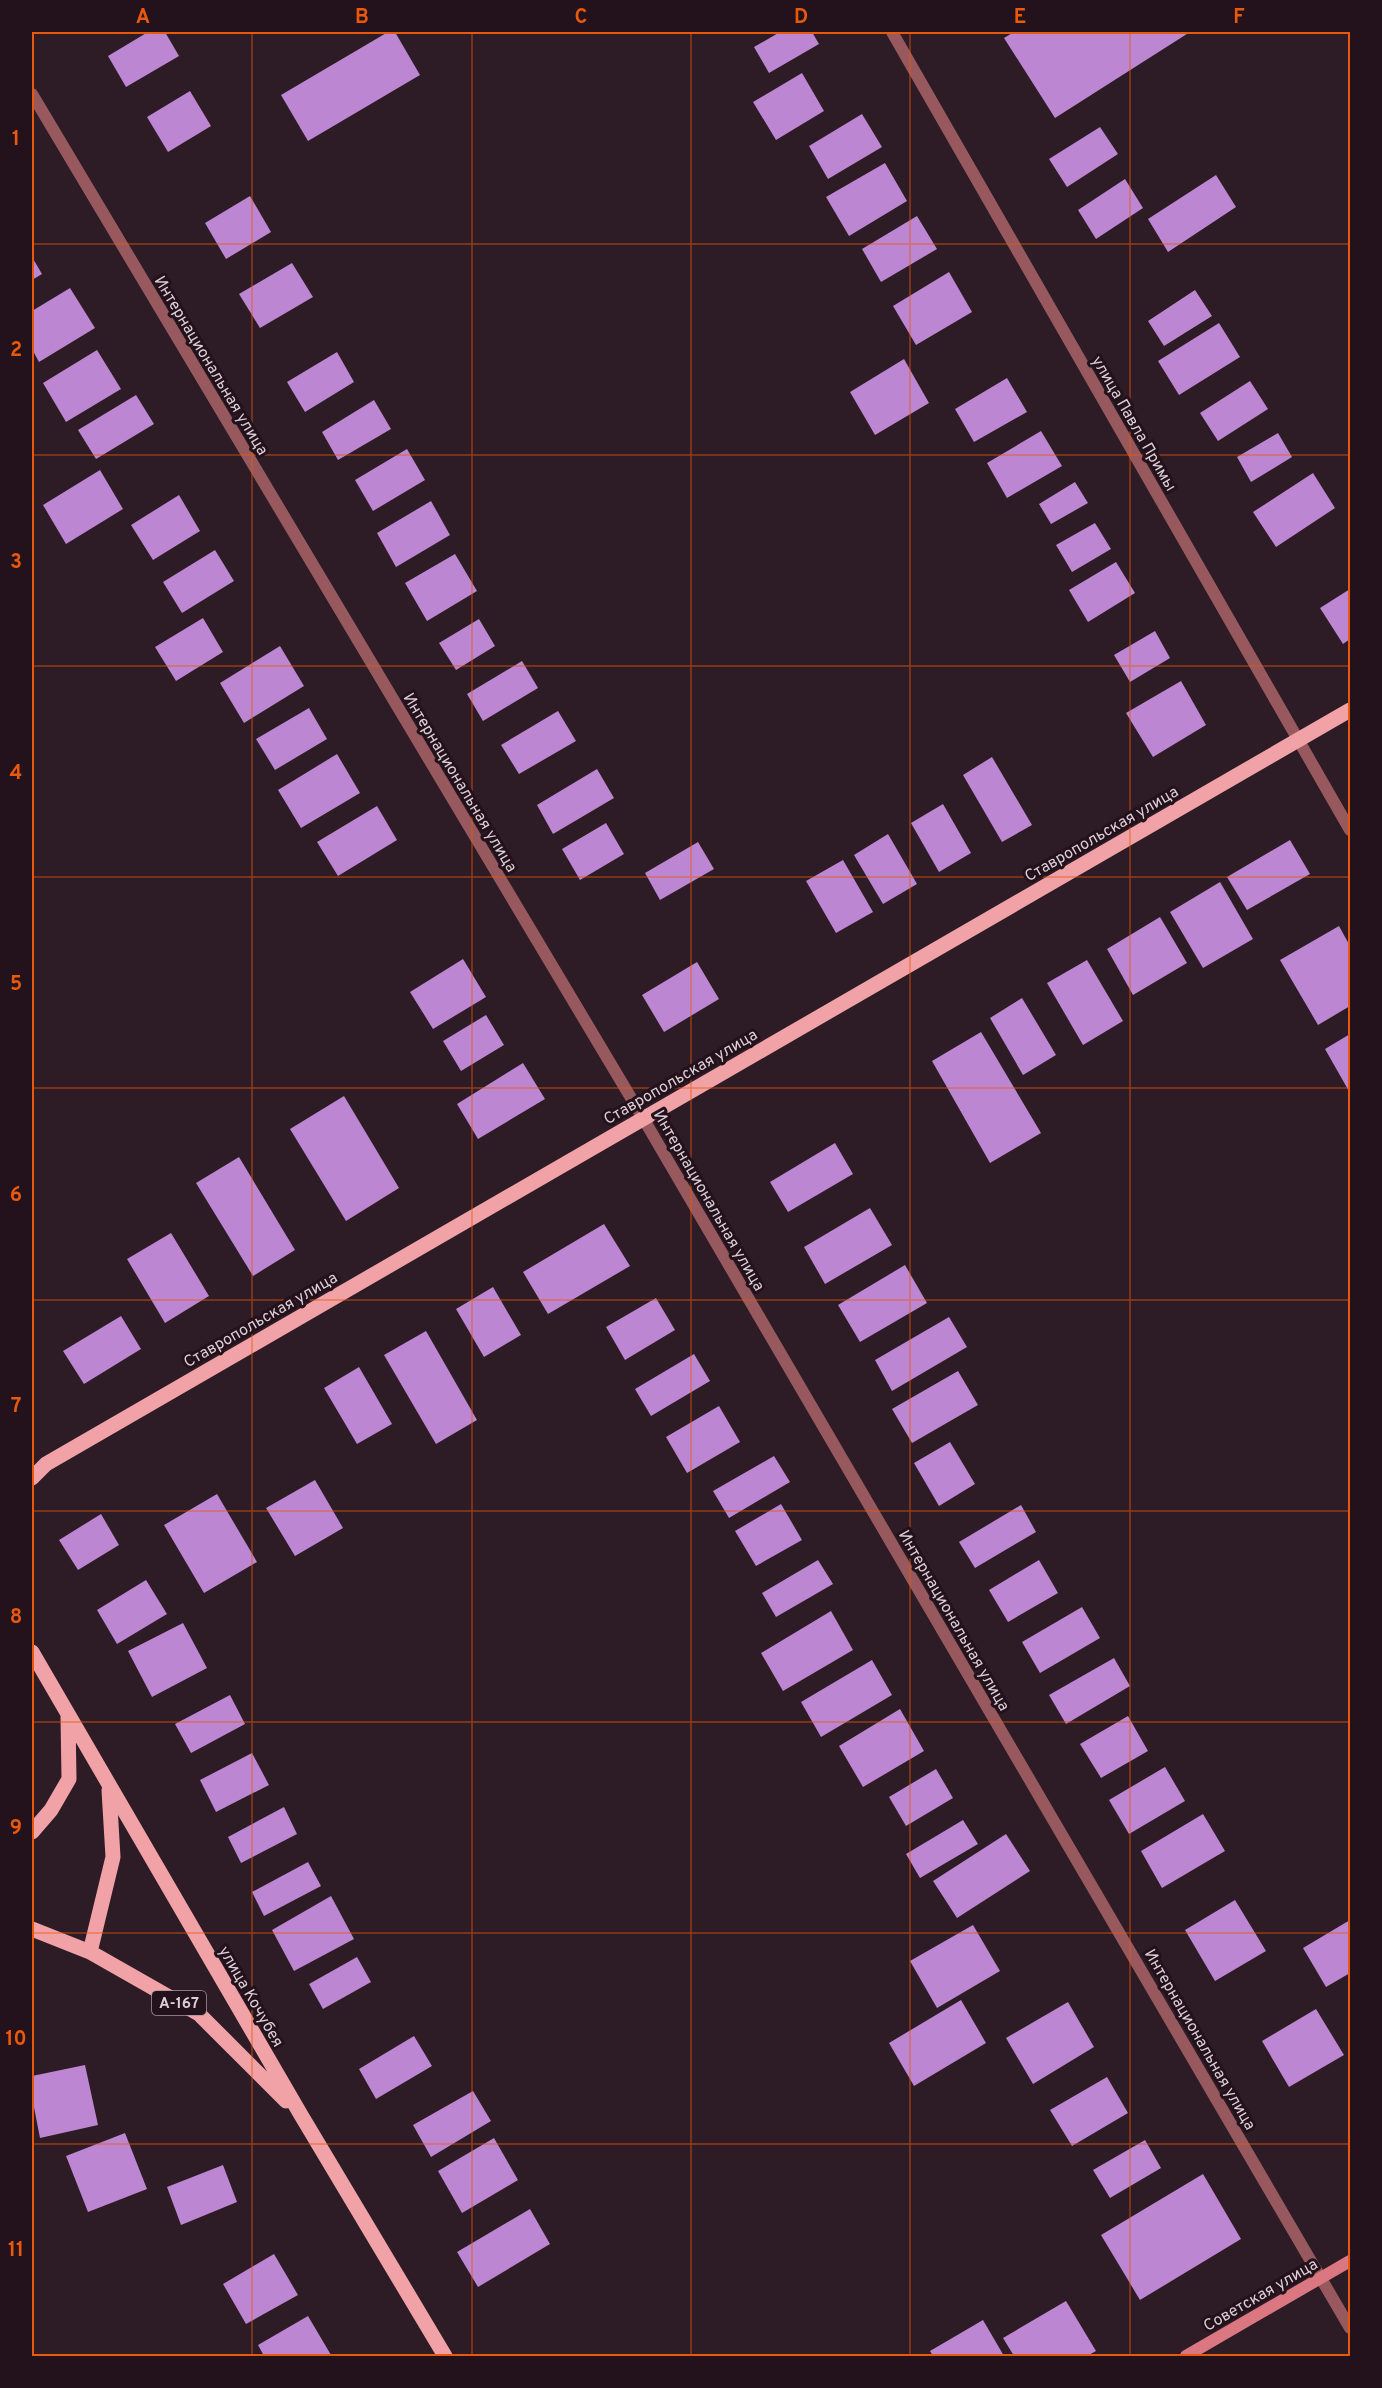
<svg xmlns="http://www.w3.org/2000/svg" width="1382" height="2388" viewBox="0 0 1382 2388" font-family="Overpass,sans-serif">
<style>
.building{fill:#bd86d2}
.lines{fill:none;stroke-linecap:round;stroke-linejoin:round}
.street{stroke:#98595e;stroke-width:12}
.secondary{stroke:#db7780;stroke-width:12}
.primary{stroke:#f1a2a7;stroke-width:15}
.grid{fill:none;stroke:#e8590c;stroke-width:1.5;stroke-opacity:0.55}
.labels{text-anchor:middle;stroke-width:6;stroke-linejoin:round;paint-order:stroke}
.shield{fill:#23121b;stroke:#a4969d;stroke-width:1.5}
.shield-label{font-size:15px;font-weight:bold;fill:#dbcfd5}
.street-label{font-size:16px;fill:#dbcfd5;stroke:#23121b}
.neatline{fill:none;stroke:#e8590c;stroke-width:2}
.grid-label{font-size:20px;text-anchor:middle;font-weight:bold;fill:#e8590c}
</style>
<rect width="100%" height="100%" fill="#2d1b25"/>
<!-- building -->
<path class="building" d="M148 32H165L179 56 126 87 108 56Z
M388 32H395L420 75 308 141 281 95Z
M780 32H812L819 44 769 73 754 47Z
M1014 32H1190L1055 118 1004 38Z
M802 73 824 111 776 140 753 102Z
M190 91 211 126 168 152 147 117Z
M862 114 882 147 828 179 809 146Z
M1100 127 1118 154 1067 187 1049 159Z
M885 163 907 201 849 236 826 197Z
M1216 175 1236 207 1168 252 1148 219Z
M1125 179 1143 208 1096 239 1078 210Z
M250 196 271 232 226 259 205 223Z
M917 216 937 249 881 282 862 249Z
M32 257 42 274 32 280Z
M292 263 313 297 260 328 239 294Z
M949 272 972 312 916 345 893 306Z
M70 288 95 328 39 362 32 349V311Z
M1195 290 1212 316 1164 346 1148 321Z
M1219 323 1240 357 1179 395 1158 361Z
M97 350 121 389 66 422 43 383Z
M337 352 354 382 305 412 287 382Z
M904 359 929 403 875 435 850 392Z
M1007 378 1027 412 974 442 955 409Z
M1250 381 1268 409 1218 441 1200 413Z
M136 395 154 424 96 459 78 430Z
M374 400 391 429 338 460 322 432Z
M1041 431 1062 466 1007 498 987 463Z
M1278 433 1292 457 1251 482 1237 457Z
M407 449 425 480 373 511 355 480Z
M100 470 123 509 66 544 43 505Z
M1313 473 1335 508 1276 547 1253 512Z
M1075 482 1088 503 1051 524 1039 504Z
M179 495 200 531 153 560 131 525Z
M431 501 450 535 396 567 377 533Z
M1095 523 1111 549 1072 572 1056 545Z
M215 550 234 581 182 613 163 582Z
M455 554 477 591 427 621 405 583Z
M1116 562 1135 593 1088 622 1069 590Z
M1350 589V639L1343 644 1320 608Z
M203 618 223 652 176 681 155 647Z
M479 619 495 646 456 670 439 643Z
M1155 631 1170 658 1130 682 1114 655Z
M280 646 304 686 244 723 220 683Z
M522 661 538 688 483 721 467 694Z
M1181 681 1206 725 1153 757 1126 713Z
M309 708 327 739 275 770 256 739Z
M558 711 576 741 519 774 501 745Z
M337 754 360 793 301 828 278 790Z
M992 757 1032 825 1002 842 963 775Z
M597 769 614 798 553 834 537 805Z
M943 804 971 853 939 872 911 823Z
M377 806 397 840 338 876 317 842Z
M606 823 624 854 580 880 562 849Z
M888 834 917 884 883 904 854 855Z
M1290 840 1310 874 1247 910 1227 877Z
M698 842 714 869 660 900 645 873Z
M843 860 873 912 836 933 806 881Z
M1220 882 1253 939 1203 968 1170 912Z
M1160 917 1187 963 1133 995 1107 949Z
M1339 926 1350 946V1006L1318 1025 1280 960Z
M463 959 486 997 433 1029 410 992Z
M1087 960 1123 1021 1083 1045 1047 983Z
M697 962 719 999 664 1032 642 995Z
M1022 998 1056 1055 1023 1075 990 1018Z
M486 1015 504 1045 461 1071 443 1041Z
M981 1032 1041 1133 990 1163 932 1061Z
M1350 1034V1093L1325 1049Z
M523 1063 545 1099 478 1139 457 1104Z
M344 1096 399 1188 346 1221 290 1129Z
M835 1143 853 1174 788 1212 770 1182Z
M239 1157 295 1250 253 1276 196 1183Z
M870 1208 892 1245 825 1284 804 1247Z
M604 1224 630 1266 548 1314 523 1272Z
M171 1233 209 1296 165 1323 127 1259Z
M905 1265 927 1303 860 1342 838 1305Z
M493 1287 521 1335 484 1357 456 1309Z
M656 1298 675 1330 625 1360 606 1327Z
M121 1316 141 1349 84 1384 63 1351Z
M949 1317 967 1347 892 1391 875 1360Z
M426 1331 477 1420 436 1444 384 1355Z
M694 1354 710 1381 651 1416 635 1389Z
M359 1367 392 1424 357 1444 324 1388Z
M958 1371 978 1405 912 1443 892 1409Z
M719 1406 740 1442 687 1473 666 1437Z
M950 1442 975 1484 939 1506 914 1463Z
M774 1456 790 1482 729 1518 713 1491Z
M315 1480 343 1528 295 1556 266 1508Z
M217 1494 257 1562 204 1593 164 1525Z
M781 1504 802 1540 756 1566 735 1531Z
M1021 1505 1036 1532 975 1568 959 1542Z
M101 1514 119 1545 78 1570 59 1540Z
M818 1560 833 1584 776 1617 762 1593Z
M1039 1560 1058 1593 1008 1622 989 1590Z
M146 1580 167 1614 117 1644 97 1610Z
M1082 1607 1100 1638 1040 1673 1022 1642Z
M831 1611 853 1650 783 1691 761 1653Z
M183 1623 207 1668 152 1697 128 1651Z
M1114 1658 1130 1686 1066 1724 1049 1695Z
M872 1660 892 1695 821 1737 801 1702Z
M230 1695 245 1724 191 1753 175 1724Z
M900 1709 924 1751 863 1787 839 1746Z
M1128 1716 1148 1751 1101 1778 1080 1744Z
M252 1753 269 1785 216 1812 200 1780Z
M1165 1767 1185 1801 1129 1834 1109 1800Z
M936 1769 953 1798 906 1826 889 1797Z
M284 1807 297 1834 241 1863 228 1837Z
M1203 1814 1225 1851 1162 1888 1141 1851Z
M963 1820 978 1844 920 1878 906 1854Z
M1006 1834 1030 1871 957 1918 933 1881Z
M308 1862 321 1886 264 1916 252 1892Z
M331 1896 354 1939 294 1971 272 1930Z
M1235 1900 1266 1951 1215 1981 1185 1930Z
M1350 1920V1973L1326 1987 1303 1948Z
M973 1925 1000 1971 937 2008 910 1961Z
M357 1957 371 1982 323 2009 309 1984Z
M961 2000 986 2043 914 2086 889 2043Z
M1068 2002 1094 2047 1033 2084 1006 2038Z
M1316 2009 1344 2055 1289 2087 1262 2041Z
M414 2036 432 2066 376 2099 359 2069Z
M85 2065 98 2125 40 2138 32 2097V2076Z
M1107 2077 1128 2113 1072 2146 1050 2110Z
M473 2091 491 2121 431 2157 413 2125Z
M125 2133 147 2189 88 2212 66 2156Z
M494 2138 518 2180 462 2213 438 2171Z
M1145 2140 1161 2168 1110 2198 1093 2170Z
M223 2165 237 2202 181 2225 167 2187Z
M1203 2174 1241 2239 1140 2300 1101 2235Z
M530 2209 550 2244 478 2287 457 2252Z
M274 2254 298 2295 246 2324 223 2284Z
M1066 2301 1096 2351 1087 2356H1014L1003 2338Z
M308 2316 331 2355 264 2356 258 2345Z
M983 2320 1004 2356H933L930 2351Z"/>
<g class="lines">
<!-- street -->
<path class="street" d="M892 32 1350 830
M32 94 643 1118 1350 2328"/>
<!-- secondary -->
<path class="secondary" d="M1186 2356 1350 2261"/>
<!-- primary -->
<path class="primary" d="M32 1478 46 1464 1350 710
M32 1652 301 2115 445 2356
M32 1832 51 1810 69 1779 68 1717
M32 1929 90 1952 199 2014 286 2101
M90 1952 113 1857 109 1790"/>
</g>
<!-- grid -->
<path class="grid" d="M252 32V2356M472 32V2356M691 32V2356M910 32V2356M1130 32V2356M32 244H1350M32 455H1350M32 666H1350M32 877H1350M32 1088H1350M32 1300H1350M32 1511H1350M32 1722H1350M32 1933H1350M32 2144H1350"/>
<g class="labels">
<!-- shield labels -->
<rect class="shield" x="152" y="1991" width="54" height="24" rx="4.5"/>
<g class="shield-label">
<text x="179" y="2008">А-167</text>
</g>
<!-- street labels -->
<g class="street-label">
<text transform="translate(212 365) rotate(59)" y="6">Интернациональная улица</text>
<text transform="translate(1135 423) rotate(60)" y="6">улица Павла Примы</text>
<text transform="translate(461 782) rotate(59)" y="6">Интернациональная улица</text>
<text transform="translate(1101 833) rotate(-30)" y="6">Ставропольская улица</text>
<text transform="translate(680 1076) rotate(-30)" y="6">Ставропольская улица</text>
<text transform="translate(710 1200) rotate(60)" y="6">Интернациональная улица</text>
<text transform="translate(260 1319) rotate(-30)" y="6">Ставропольская улица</text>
<text transform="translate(955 1620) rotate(60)" y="6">Интернациональная улица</text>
<text transform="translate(252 1996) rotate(60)" y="6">улица Кочубея</text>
<text transform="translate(1201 2039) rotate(60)" y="6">Интернациональная улица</text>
<text transform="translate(1260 2294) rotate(-30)" y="6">Советская улица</text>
</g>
</g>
<!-- border -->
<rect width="1382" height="2388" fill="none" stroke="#23121b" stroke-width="66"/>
<rect x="33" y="33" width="1316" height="2322" class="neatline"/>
<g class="grid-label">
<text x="143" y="23">A</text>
<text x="362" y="23">B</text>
<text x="581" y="23">C</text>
<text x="801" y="23">D</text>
<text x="1020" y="23">E</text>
<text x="1239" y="23">F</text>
<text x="16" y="145">1</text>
<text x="16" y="356">2</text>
<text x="16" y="568">3</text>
<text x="16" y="779">4</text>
<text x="16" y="990">5</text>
<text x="16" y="1201">6</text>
<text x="16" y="1412">7</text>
<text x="16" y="1623">8</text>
<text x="16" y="1834">9</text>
<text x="16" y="2045">10</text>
<text x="16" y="2256">11</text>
</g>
</svg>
